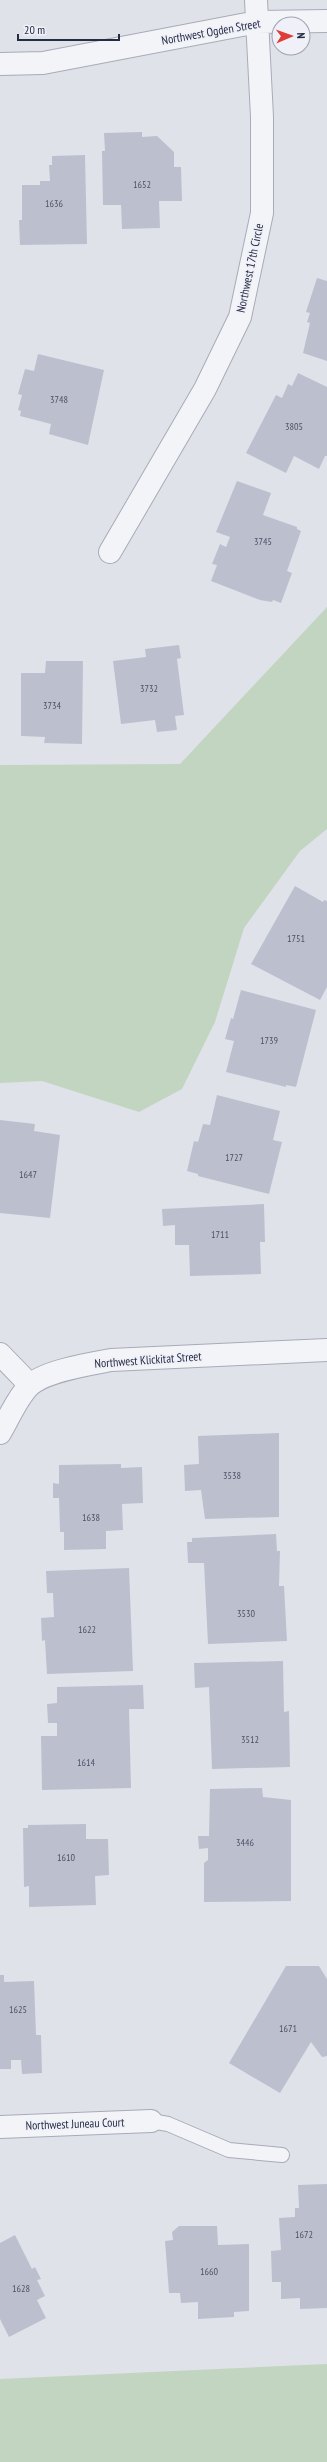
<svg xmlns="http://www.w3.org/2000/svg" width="327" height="2462" viewBox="0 0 327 2462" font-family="'PT Sans Narrow',sans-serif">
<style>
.green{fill:#c1d5c0}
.building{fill:#bcc0ce}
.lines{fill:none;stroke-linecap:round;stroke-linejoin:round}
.service-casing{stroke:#a8abb8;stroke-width:16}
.minor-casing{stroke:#a8abb8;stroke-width:24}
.service{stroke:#f3f4f8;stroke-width:14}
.minor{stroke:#f3f4f8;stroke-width:22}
.labels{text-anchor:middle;stroke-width:3.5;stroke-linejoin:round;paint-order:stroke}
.number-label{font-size:10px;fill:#4c5166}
.street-label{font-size:12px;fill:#262c44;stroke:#f0f1f8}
</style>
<rect width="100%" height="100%" fill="#e0e2ea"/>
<!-- green -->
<path class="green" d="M327 607V829L300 851 244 928 215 1022 182 1089 139 1112 42 1081 0 1083V765L180 764Z
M327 2364V2462H0V2379Z"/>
<!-- building -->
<path class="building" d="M142 132V137L157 136 174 152V167H181L182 201H159L160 228 122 229 121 205H103L102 151H105L104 133Z
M85 155 87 244 20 245 19 220H22V185H40V181H50L49 165H52V156Z
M317 278 327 281V361L303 353 310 323 307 322 310 313 306 312Z
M38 354 104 370 88 445 49 434 51 424 20 416 21 411 18 410 22 395 18 394 25 369 34 371Z
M298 373 327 387V456H325L319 469 294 456 286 473 246 453 276 395 282 398 288 384 292 386Z
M237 481 271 493 263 515 297 527V529L301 531 287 571 292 573 281 603 273 600 272 602 260 600 211 581 217 565 212 564 220 544 226 547 230 537 216 532Z
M179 645 181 658 177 659 184 715 175 716 177 730 157 732 155 720 121 724 113 661 146 657 145 649Z
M46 661H83L82 744 44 743 45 737 21 736V673H45Z
M295 886 323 902 324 900 327 901V987L320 1000 251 964Z
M241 990 316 1010 296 1087 286 1085V1087L226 1072 234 1041 225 1039 231 1018 233 1019Z
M217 1095 280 1111 273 1140 282 1142 269 1194 198 1176V1174L187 1171 194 1141 198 1142 203 1124 210 1125Z
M0 1120 35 1124 34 1131 60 1135 50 1218 0 1213Z
M264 1204 265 1242H260L261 1274 190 1276 189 1245H175V1225L163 1226 162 1209Z
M279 1433V1517L205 1519 201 1490 185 1491 184 1465 199 1464 198 1436Z
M121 1464V1468L142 1467 143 1503 122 1504 123 1530 106 1531V1549L64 1550V1532H60L59 1498H53V1483L59 1484V1465Z
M276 1534 277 1551H280L279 1586H284L287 1641 208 1644 204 1563H188L187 1542H192V1538Z
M129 1568 133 1671 47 1674 45 1640 42 1641 41 1618 54 1617 53 1593H47L46 1571Z
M283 1661 284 1712 289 1711 290 1767 212 1769 209 1687 195 1688 194 1663Z
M143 1685 144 1709H129L131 1788 42 1790 41 1736H57V1723H48L47 1704 57 1703V1687Z
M262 1788 263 1797 291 1800V1901L204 1902V1863L208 1860V1848L199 1849 198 1836H209L210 1789Z
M86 1824V1839H108L109 1875 95 1876 96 1905 29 1907V1886L24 1887 23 1828H28V1825Z
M286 1966H319L327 1979V2056L322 2057 311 2042 280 2093 229 2063Z
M0 1975H4V1982L34 1981 36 2035H41L42 2073 22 2074 21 2060H11V2069H0Z
M327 2184V2308L300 2309V2298L281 2299V2282H272L271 2251 281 2250 279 2218 295 2217V2208H299L298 2185Z
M179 2226H217L218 2245 249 2244V2311L234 2312V2317L198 2319V2302L181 2303 180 2293H169L165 2241 173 2240 172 2232Z
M15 2235 32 2269 35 2267 41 2279 37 2280 45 2296 37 2300 46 2318 9 2337 0 2319V2243Z"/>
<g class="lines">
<defs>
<path id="service" d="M151 2121 168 2124 229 2150 282 2155"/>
<path id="minor" d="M0 64 43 63 257 22 327 21
M110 552 205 389 240 317 262 213V117L256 0
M0 1354 30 1385
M0 1433C9 1418 17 1398 29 1386 44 1371 90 1364 111 1360L327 1350
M0 2127 151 2121"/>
</defs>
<!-- service casing -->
<use href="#service" class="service-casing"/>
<!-- minor casing -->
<use href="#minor" class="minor-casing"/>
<!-- service -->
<use href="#service" class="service"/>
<!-- minor -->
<use href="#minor" class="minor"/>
</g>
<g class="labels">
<!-- number labels -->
<g class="number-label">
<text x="142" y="188">1652</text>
<text x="54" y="207">1636</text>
<text x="59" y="403">3748</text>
<text x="294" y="430">3805</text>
<text x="263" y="545">3745</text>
<text x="149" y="692">3732</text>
<text x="52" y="709">3734</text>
<text x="296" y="942">1751</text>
<text x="269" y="1044">1739</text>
<text x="234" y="1161">1727</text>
<text x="28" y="1178">1647</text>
<text x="220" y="1238">1711</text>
<text x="232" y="1479">3538</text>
<text x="91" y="1521">1638</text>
<text x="246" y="1617">3530</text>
<text x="87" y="1633">1622</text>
<text x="250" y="1743">3512</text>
<text x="86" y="1766">1614</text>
<text x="245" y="1846">3446</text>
<text x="66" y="1861">1610</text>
<text x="18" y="2013">1625</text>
<text x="288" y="2032">1671</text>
<text x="304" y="2238">1672</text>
<text x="209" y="2275">1660</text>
<text x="21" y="2292">1628</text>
</g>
<!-- street labels -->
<g class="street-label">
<text transform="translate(211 32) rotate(-10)" y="4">Northwest Ogden Street</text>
<text transform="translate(250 268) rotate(-78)" y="4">Northwest 17th Circle</text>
<text transform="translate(148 1360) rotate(-4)" y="4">Northwest Klickitat Street</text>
<text transform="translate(75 2124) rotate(-2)" y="4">Northwest Juneau Court</text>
</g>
</g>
<!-- north arrow -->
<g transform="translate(291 36) rotate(88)"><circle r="19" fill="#f0f1f8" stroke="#9fa2b0"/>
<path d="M0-3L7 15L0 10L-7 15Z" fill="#dd3d37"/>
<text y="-6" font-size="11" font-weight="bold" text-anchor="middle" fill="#262c44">N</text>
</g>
<!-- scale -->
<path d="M18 34v6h101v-6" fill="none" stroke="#262c44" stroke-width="2"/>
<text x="24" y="34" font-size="12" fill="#262c44" stroke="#f0f1f8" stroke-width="3" paint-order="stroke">20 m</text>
</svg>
